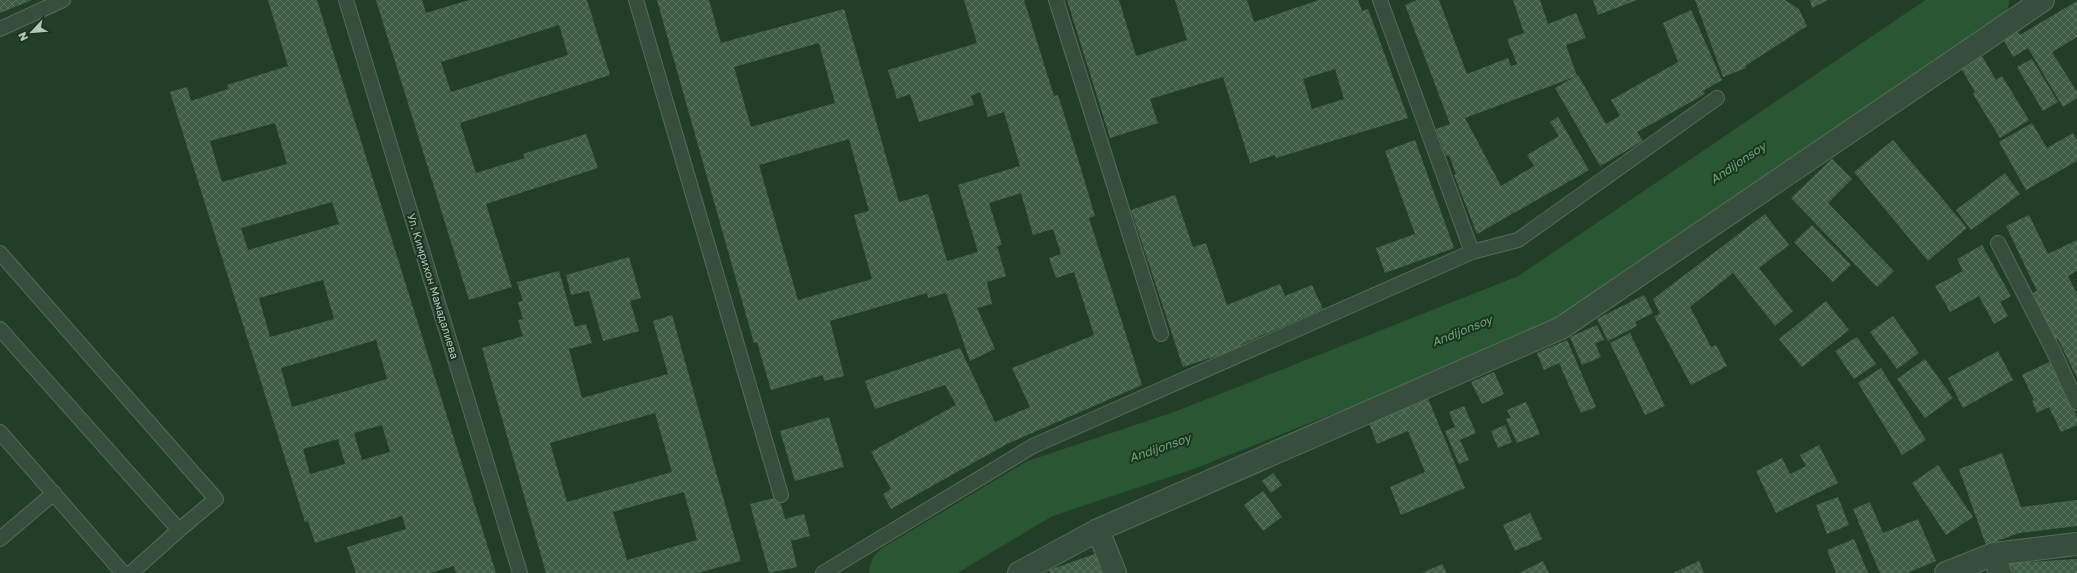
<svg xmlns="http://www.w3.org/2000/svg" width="2077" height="573" viewBox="0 0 2077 573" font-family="'Golos Text',sans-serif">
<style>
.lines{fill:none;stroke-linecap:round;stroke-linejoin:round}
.river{stroke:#2a5733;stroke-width:60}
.building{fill:url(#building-cross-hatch);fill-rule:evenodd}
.service-casing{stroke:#556c5a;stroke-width:16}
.minor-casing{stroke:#556c5a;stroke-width:24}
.service{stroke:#374e3c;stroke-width:14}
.minor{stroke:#374e3c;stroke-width:22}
.labels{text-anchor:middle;stroke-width:4;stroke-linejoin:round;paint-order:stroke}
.street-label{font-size:11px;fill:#b3c9b8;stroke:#1c3321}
.water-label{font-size:12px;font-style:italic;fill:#6ba976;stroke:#1c3321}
</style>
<defs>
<pattern id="building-cross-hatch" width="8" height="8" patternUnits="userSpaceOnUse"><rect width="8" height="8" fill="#3f5d45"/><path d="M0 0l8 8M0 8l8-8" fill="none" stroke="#58735e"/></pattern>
</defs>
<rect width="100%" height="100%" fill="#233e28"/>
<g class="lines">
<!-- river -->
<path class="river" d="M899 573 1039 489 1185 440 1532 303 1979 0"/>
</g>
<!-- building -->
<path class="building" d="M0 0H32L0 13Z
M268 0H317L496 573H456L454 566 431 573H356L347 547 406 529 402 516 315 543 308 521 305 522 170 92 187 87 191 101 228 89 227 85 288 66ZM275 123 287 164 222 182 210 141ZM332 202 339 224 248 250 241 228ZM323 280 334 319 270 337 259 298ZM376 340 387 379 292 407 281 368ZM382 425 390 452 362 460 354 433ZM338 439 345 464 310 474 303 449Z
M376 0H422L426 13 469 0H587L610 75 460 123 476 173 525 158 523 154 586 134 598 168 486 204 512 287 469 300ZM559 25 568 55 451 92 441 62Z
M657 0H709L721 43 844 9 899 202 928 194 947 261 978 252 958 185 1020 166 1004 112 988 117 980 92 971 96 974 105 919 122 910 94 897 99 888 70 977 43 964 0H1024L1054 96 1058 95 1075 149 1095 216 1089 218 1142 385 1007 444 891 509 883 494 891 489 871 452 956 405 945 385 875 409 865 381 960 348 995 422 1030 407 1012 368 1094 335 1074 272 1056 278 1049 258 1061 254 1053 229 1033 235 1021 193 989 203 1002 245 997 246 1006 276 987 282 992 304 977 308 995 349 970 361 946 293 928 298 927 293 830 321 844 376 824 381 823 375 771 390 757 342 754 343ZM819 43 835 103 751 127 734 67ZM849 139 869 211 854 215 872 279 798 300 759 165Z
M1067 0H1119L1136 56 1187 40 1175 0H1247L1254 22 1319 0H1358L1362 11 1368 9 1408 118 1276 158 1275 155 1250 163 1223 77 1150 99 1158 123 1110 138ZM1335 69 1344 99 1312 109 1303 79Z
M1417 0H1439L1467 74 1508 58 1511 66 1517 64 1507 39 1524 33 1513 0H1540L1548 24 1576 13 1586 38 1566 45 1577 76 1465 118 1501 186 1534 166 1527 155 1559 136 1550 122 1558 117 1589 170 1477 234 1454 175 1456 174 1449 155 1446 156 1436 129 1450 124 1405 5Z
M1593 0H1637L1598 15Z
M1695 0H1785L1799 9 1807 26 1745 66 1746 68 1723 77Z
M1810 0H1828L1812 8Z
M2077 1V37L2052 52 2077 92V98L2063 107 2028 48 2013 57 2003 39 2017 31 2020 35Z
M1691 10 1722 80 1703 91 1705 94 1637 132 1643 141 1600 166 1555 88 1578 75 1606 124 1620 116 1611 100 1678 62 1663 23Z
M1982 56 1996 80 2002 76 2029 120 2000 138 1973 94 1975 92 1961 68Z
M2032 59 2058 102 2043 111 2017 67Z
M2032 123 2047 148 2073 133 2077 141V161L2026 190 1999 142Z
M1415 140 1454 248 1385 273 1376 248 1415 234 1385 151Z
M1893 140 1967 228 1928 261 1854 172Z
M1832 159 1852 179 1828 203 1894 271 1877 287 1791 198Z
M2005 173 2020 194 1971 230 1956 210Z
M1175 195 1193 247 1206 243 1227 305 1280 284 1285 296 1312 285 1323 309 1240 345 1241 348 1183 367 1131 210Z
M1765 214 1789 245 1759 268 1793 311 1775 326 1733 273 1690 307 1711 347 1716 345 1727 366 1691 385 1654 316 1660 314 1653 299Z
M2029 215 2048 254 2077 240V271L2068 276 2077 294V378L2058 339 2053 341 2031 294 2037 291 2006 226Z
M1812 225 1851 265 1833 282 1794 242Z
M1982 245 2011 296 2000 302 2008 316 1994 324 1979 296 1950 312 1935 286 1963 271 1957 259Z
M629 257 641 298 630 301 639 331 603 341 589 291 571 295 566 275Z
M559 271 575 327 586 324 592 343 569 349 582 398 668 374 653 321 672 315 741 561 698 573H546L482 348 523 336 518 320 523 319 518 302 523 301 517 282ZM655 413 672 472 567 502 550 443ZM684 492 697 540 627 560 613 512Z
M1644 295 1653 313 1635 322 1637 326 1608 341 1597 319Z
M1826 301 1849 330 1802 367 1779 339Z
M1893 316 1919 353 1897 369 1870 332Z
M1597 325 1604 340 1595 343 1601 357 1582 365 1570 337Z
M1630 333 1665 406 1645 415 1610 343Z
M1857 337 1876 364 1854 379 1835 351Z
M1567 340 1596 407 1581 413 1559 363 1544 370 1537 353Z
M1998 351 2013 380 1963 408 1948 378Z
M1925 359 1953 398 1925 418 1897 379Z
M2051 361 2077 417V425L2061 432 2049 407 2037 413 2032 401 2034 400 2022 375Z
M1881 368 1926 440 1902 455 1858 383Z
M1494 372 1504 394 1482 404 1471 382Z
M1427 396 1465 488 1401 515 1390 487 1425 472 1408 431 1377 444 1368 421Z
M1526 402 1540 434 1517 443 1506 419 1511 418 1507 410Z
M1464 406 1476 433 1460 440 1469 460 1459 464 1445 431 1455 427 1449 412Z
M829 417 844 467 795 481 780 431Z
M1505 425 1512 442 1498 448 1491 431Z
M1819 445 1838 483 1776 513 1756 471 1782 458 1790 474 1806 466 1800 455Z
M2002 453 2021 507 2077 500V526L2019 533 1986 545 1959 469Z
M1938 465 1973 517 1946 535 1912 483Z
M1273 473 1282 485 1271 493 1262 481Z
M1263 491 1282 517 1263 531 1244 505Z
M779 497 785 519 804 514 810 536 791 541 797 567 769 573 750 504Z
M1838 497 1849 525 1827 534 1816 505Z
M1870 502 1883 533 1918 519 1936 561 1907 573H1880L1853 509Z
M1530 513 1542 539 1515 551 1503 525Z
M1854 539 1868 573H1836L1827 550Z
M1095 554 1102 573H1050L1049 570Z
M2077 559V573H2013L2009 563Z
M1543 561 1549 573H1519Z
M1699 561 1704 573H1673Z
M1442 564 1447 573H1422Z"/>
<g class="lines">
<defs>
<path id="service" d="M346 0 520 573
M636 0 781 495
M1056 0 1161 334
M1380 0 1472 252
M0 29 63 0
M1998 243 2054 352 2077 403
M0 253 216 499 179 530
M0 329 179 530 131 573
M0 432 123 573
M0 539 54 493
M823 573 1033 446 1472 252 1518 240 1717 98"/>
<path id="minor" d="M1098 530 1115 573
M1994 554 2000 573
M1019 573 1098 530 1561 328 2043 0
M1946 573 1994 554 2077 544"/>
</defs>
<!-- service casing -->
<use href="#service" class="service-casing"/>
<!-- minor casing -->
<use href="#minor" class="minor-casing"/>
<!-- service -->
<use href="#service" class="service"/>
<!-- minor -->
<use href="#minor" class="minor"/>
</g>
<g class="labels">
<!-- street labels -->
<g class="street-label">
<text transform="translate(433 286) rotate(73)" y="4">Ул. Кимрихон Мамадалиева</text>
</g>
<!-- water labels -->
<g class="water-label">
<text transform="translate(1738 163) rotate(-34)" y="4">Andijonsoy</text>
<text transform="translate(1462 331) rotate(-22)" y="4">Andijonsoy</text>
<text transform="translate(1160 448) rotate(-19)" y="4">Andijonsoy</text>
</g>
</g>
<!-- north arrow -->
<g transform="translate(32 32) rotate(244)" stroke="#1c3321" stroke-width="3" paint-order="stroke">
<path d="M0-3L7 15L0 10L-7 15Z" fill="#b3c9b8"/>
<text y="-6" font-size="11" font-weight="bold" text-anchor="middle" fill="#b3c9b8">N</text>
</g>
</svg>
